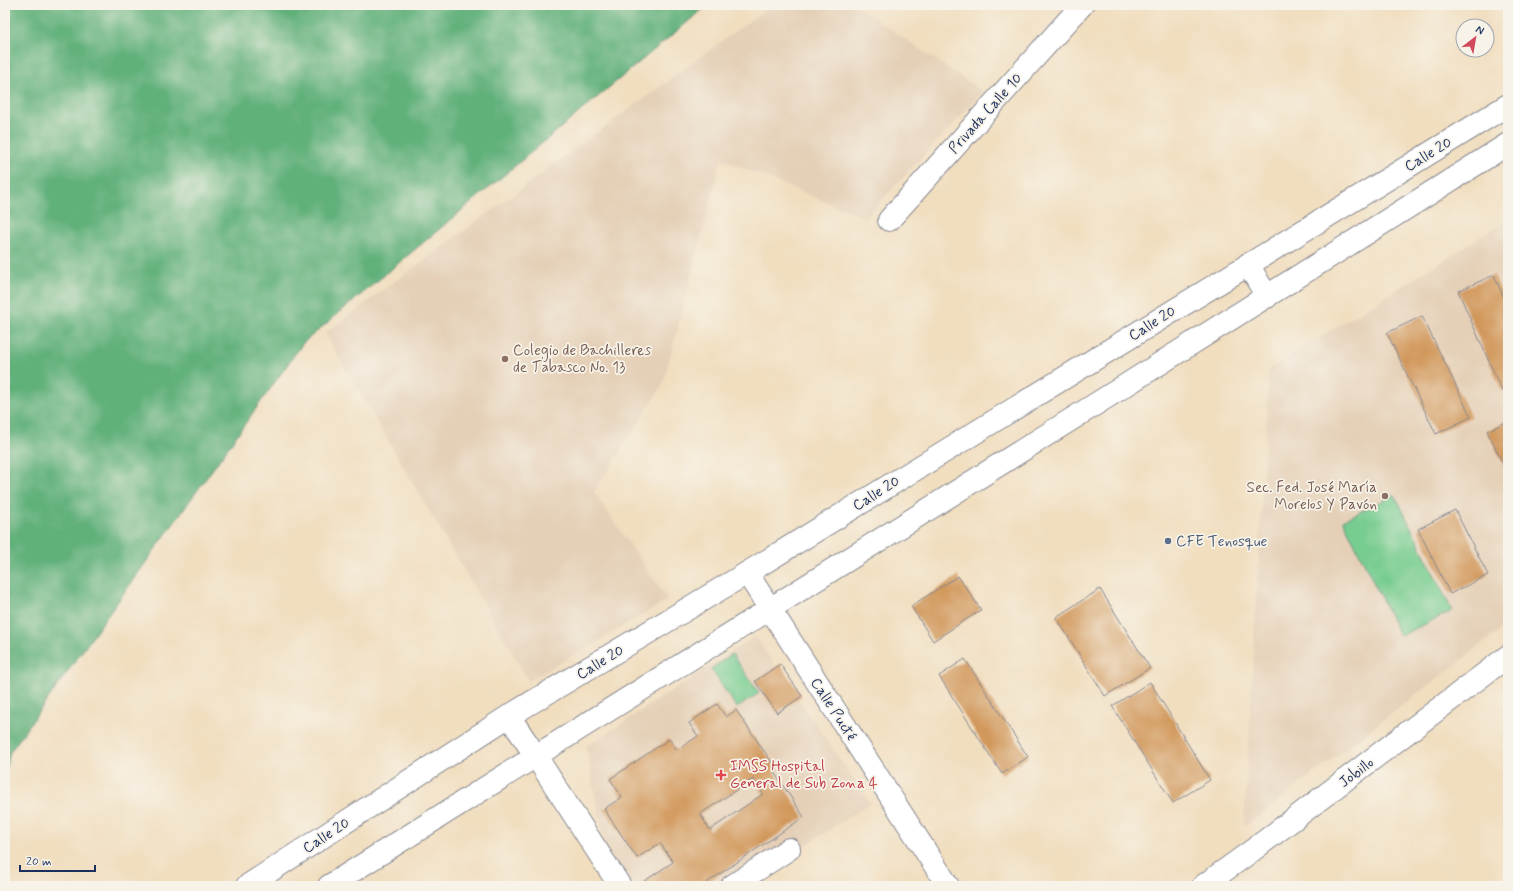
<svg xmlns="http://www.w3.org/2000/svg" width="1513" height="891" viewBox="0 0 1513 891" font-family="Mynerve,sans-serif">
<style>
.built{fill:#e5d0b7}
.green{fill:#77cc90;stroke:#497e77}
.forest{fill:#61b07a;stroke:#3e706c}
.building{fill:#d1985c;fill-rule:evenodd}
.lines{fill:none;stroke-linecap:round;stroke-linejoin:round}
.minor-casing{stroke:#86868e;stroke-width:24}
.major-casing{stroke:#86868e;stroke-width:24}
.minor{stroke:#fff;stroke-width:22}
.major{stroke:#fff;stroke-width:22}
.education-dot{fill:#8d6e63;stroke:#f7f3e8;stroke-width:1.5}
.service-dot{fill:#5c6f8a;stroke:#f7f3e8;stroke-width:1.5}
.health-dot{fill:#e0444e;stroke:#f7f3e8;stroke-width:1.5}
.labels{text-anchor:middle;stroke-width:3.5;stroke-linejoin:round;paint-order:stroke}
.street-label{font-size:15px;fill:#1b2f5e;stroke:#f7f3e8}
.education-label{font-size:15px;fill:#785e54;stroke:#f7f3e8;text-anchor:start}
.service-label{font-size:15px;fill:#4e5e75;stroke:#f7f3e8;text-anchor:start}
.health-label{font-size:15px;fill:#be3a42;stroke:#f7f3e8;text-anchor:start}
</style>
<rect width="100%" height="100%" fill="#f7f3e8"/>
<filter id="ink" filterUnits="userSpaceOnUse"><feTurbulence type="fractalNoise" baseFrequency=".025" numOctaves="2"/><feDisplacementMap in="SourceGraphic" scale="8" xChannelSelector="R" yChannelSelector="G"/><feConvolveMatrix kernelMatrix="1 2 1 2 8 2 1 2 1" color-interpolation-filters="sRGB"/></filter>
<filter id="wash" filterUnits="userSpaceOnUse"><feTurbulence type="fractalNoise" baseFrequency=".012" numOctaves="4" result="noise"/><feDisplacementMap in="SourceGraphic" scale="16" xChannelSelector="R" yChannelSelector="G"/><feGaussianBlur stdDeviation="0.9" result="paint"/><feColorMatrix in="noise" values="0 0 0 0 0 0 0 0 0 0 0 0 0 0 0 0 0 1.4 0 .05"/><feComposite in="paint" operator="in"/></filter>
<g filter="url(#wash)">
<rect width="100%" height="100%" fill="#f1debf"/>
<!-- built -->
<path class="built" d="M771 5H855L983 92 865 218 721 159 663 385 594 492 668 600 529 681 325 333Z
M1508 220V624L1244 827 1269 369Z
M755 636 870 803 743 886H625L608 861 586 747Z"/>
<!-- green -->
<path class="green" d="M1395 495 1452 611 1400 636 1343 520Z
M732 654 759 693 737 708 711 669Z"/>
<!-- forest -->
<path class="forest" d="M5 5H708L303 343 10 752 5 775Z"/>
<g id="blocks">
<!-- building -->
<path class="building" d="M1494 275 1508 307V389L1502 391 1458 291Z
M1422 316 1471 417 1436 434 1387 333Z
M1508 421V474L1487 431Z
M1455 510 1488 575 1450 594 1418 529Z
M958 576 981 610 933 641 911 606Z
M1100 589 1150 668 1105 696 1056 617Z
M965 659 1028 757 1002 774 939 676Z
M780 664 802 696 777 713 755 681Z
M1150 682 1210 780 1173 803 1112 706Z
M717 704 726 717 736 710 777 770 774 772 804 817 702 886H637L673 862 660 843 637 858 604 809 622 797 610 779 669 739 677 750 698 736 689 723ZM753 779 763 794 710 830 700 814Z"/>
</g>
</g>
<g filter="url(#ink)">
<use href="#blocks" fill-opacity="0" stroke="#86868e" stroke-width="1"/>
<g class="lines">
<defs>
<path id="minor" d="M889 220 1082 5
M747 573 948 886
M535 755 620 886
M732 886 789 849
M1203 886 1253 850 1508 656"/>
<path id="major" d="M1248 264 1267 297
M509 716 535 755
M247 886 509 716 747 573 1508 105
M329 886C722 637 1116 393 1508 144"/>
</defs>
<!-- minor casing -->
<use href="#minor" class="minor-casing"/>
<!-- major casing -->
<use href="#major" class="major-casing"/>
<!-- minor -->
<use href="#minor" class="minor"/>
<!-- major -->
<use href="#major" class="major"/>
</g>
</g>
<!-- markers -->
<g class="education-dot">
<circle cx="505" cy="359" r="4"/>
<circle cx="1385" cy="496" r="4"/>
</g>
<circle class="service-dot" cx="1168" cy="541" r="4"/>
<path class="health-dot" d="M719 769h4v4h4v4h-4v4h-4v-4h-4v-4h4z"/>
<g class="labels">
<!-- street labels -->
<g class="street-label">
<text transform="translate(985 113) rotate(-48)" y="5">Privada Calle 10</text>
<text transform="translate(1428 154) rotate(-31)" y="5">Calle 20</text>
<text transform="translate(1152 323) rotate(-32)" y="5">Calle 20</text>
<text transform="translate(876 493) rotate(-32)" y="5">Calle 20</text>
<text transform="translate(600 662) rotate(-31)" y="5">Calle 20</text>
<text transform="translate(834 709) rotate(57)" y="5">Calle Pucté</text>
<text transform="translate(1356 772) rotate(-37)" y="5">Jobillo</text>
<text transform="translate(326 835) rotate(-33)" y="5">Calle 20</text>
</g>
<!-- education labels -->
<g class="education-label">
<text x="513" y="355">Colegio de Bachilleres<tspan x="513" dy="17">de Tabasco No. 13</tspan></text>
<text x="1377" y="492" text-anchor="end">Sec. Fed. José María<tspan x="1377" dy="17">Morelos Y Pavón</tspan></text>
</g>
<!-- service labels -->
<g class="service-label">
<text x="1176" y="546">CFE Tenosque</text>
</g>
<!-- health labels -->
<g class="health-label">
<text x="730" y="771">IMSS Hospital<tspan x="730" dy="17">General de Sub Zona 4</tspan></text>
</g>
</g>
<!-- margin -->
<rect width="1513" height="891" fill="none" stroke="#f7f3e8" stroke-width="20"/>
<!-- north arrow -->
<g transform="translate(1475 38) rotate(31)"><circle r="19" fill="#f7f3e8" stroke="#9fa5b1"/>
<path d="M0-3L7 15L0 10L-7 15Z" fill="#d1495b"/>
<text y="-6" font-size="11" font-weight="bold" text-anchor="middle" fill="#1b2f5e">N</text>
</g>
<!-- scale -->
<path d="M20 865v6h75v-6" fill="none" stroke="#1b2f5e" stroke-width="2"/>
<text x="26" y="865" font-size="12" fill="#1b2f5e" stroke="#f7f3e8" stroke-width="3" paint-order="stroke">20 m</text>
</svg>
